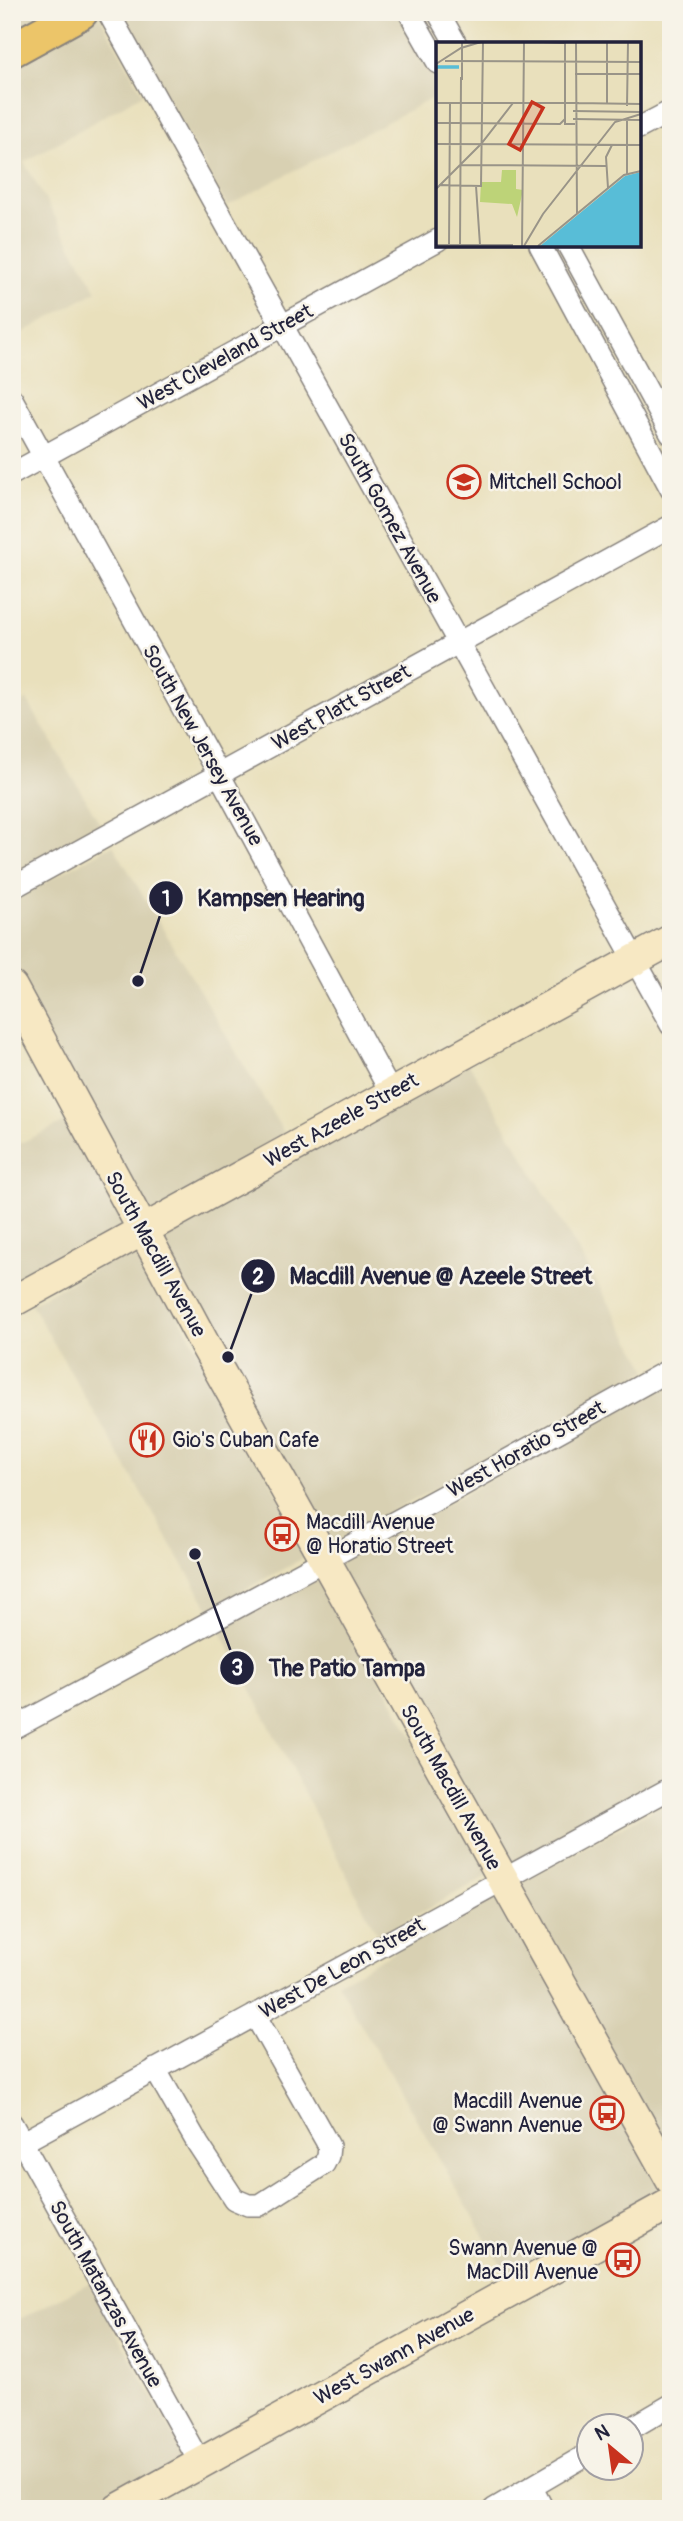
<svg xmlns="http://www.w3.org/2000/svg" width="683" height="2521" viewBox="0 0 683 2521" font-family="Pangolin,sans-serif">
<style>
.built{fill:#d8d0b2}
.lines{fill:none;stroke-linecap:round;stroke-linejoin:round}
.street-casing{stroke:#86817c;stroke-width:24}
.secondary-casing{stroke:#86817c;stroke-width:33}
.primary-casing{stroke:#86817c;stroke-width:37}
.street{stroke:#fff;stroke-width:21}
.secondary{stroke:#f7e8c3;stroke-width:30}
.primary{stroke:#ecc569;stroke-width:33}
.labels{text-anchor:middle;stroke-width:5;stroke-linejoin:round;paint-order:stroke}
.street-label{font-size:21px;fill:#22223b;stroke:#f7f3e8}
.poi-label{font-size:21px;fill:#22223b;stroke:#f7f3e8;text-anchor:start}
.inset-river{fill:none;stroke:#58bdd7;stroke-width:3.5}
.inset-road{fill:none;stroke:#999488;stroke-width:2}
.view{fill:#c8321e;fill-opacity:0.15;stroke:#c8321e;stroke-width:3.5}
.inset-edge{fill:none;stroke:#22223b;stroke-width:3.5}
.leader{fill:none;stroke:#22223b;stroke-width:2.5}
.callout-dot{fill:#22223b;stroke:#f7f3e8;stroke-width:2.5}
.mark-label{font-size:21px;text-anchor:middle;font-weight:bold;fill:#fff}
.callout-label{font-size:23px;text-anchor:middle;font-weight:bold;fill:#22223b;stroke:#f7f3e8;stroke-width:5;stroke-linejoin:round;paint-order:stroke}
</style>
<rect width="100%" height="100%" fill="#f7f3e8"/>
<filter id="ink" filterUnits="userSpaceOnUse"><feTurbulence type="fractalNoise" baseFrequency=".0143" numOctaves="2"/><feDisplacementMap in="SourceGraphic" scale="14" xChannelSelector="R" yChannelSelector="G"/><feConvolveMatrix kernelMatrix="1 2 1 2 8 2 1 2 1" color-interpolation-filters="sRGB"/></filter>
<filter id="wash" filterUnits="userSpaceOnUse"><feTurbulence type="fractalNoise" baseFrequency=".00686" numOctaves="4" result="noise"/><feDisplacementMap in="SourceGraphic" scale="28" xChannelSelector="R" yChannelSelector="G"/><feGaussianBlur stdDeviation="1.57" result="paint"/><feColorMatrix in="noise" values="0 0 0 0 0 0 0 0 0 0 0 0 0 0 0 0 0 1.4 0 .05"/><feComposite in="paint" operator="in"/></filter>
<g filter="url(#wash)">
<rect width="100%" height="100%" fill="#e9e0bc"/>
<!-- built -->
<path class="built" d="M23 12H59L12 38V18Z
M119 12H399L438 82V95L227 206Z
M99 15 143 94 24 162 97 291 12 339V62Z
M27 700 102 827 12 876V708Z
M113 845 287 1138 145 1217 12 967V900Z
M468 1062 648 1370 449 1481 327 1545 155 1235Z
M72 1119 129 1226 21 1285 12 1270V1147Z
M139 1244 311 1554 209 1609 31 1304Z
M671 1381V1777L506 1866 337 1563Z
M321 1572 489 1875 378 1936 219 1628Z
M671 1800V2161L516 1885Z
M500 1894 667 2193 510 2280 337 1983Z
M89 2283 187 2459 96 2509H12V2323Z"/>
</g>
<g filter="url(#ink)">
<g class="lines">
<defs>
<path id="street" d="M108 12 671 1025
M409 12 438 63
M438 12 456 44
M639 128 671 111
M540 245 671 489
M568 245 671 434
M12 399 219 774 391 1093
M12 474 438 240
M12 888 671 526
M12 1729 454 1490 671 1369
M155 2069 198 2144 234 2199 248 2205H260L324 2164 328 2156 329 2146 255 2015
M12 2124 200 2463
M12 2148 671 1788
M630 2429 671 2405
M532 2488 543 2509
M494 2509 588 2454"/>
<path id="secondary" d="M12 987 205 1345 671 2180
M12 1302 671 940
M118 2509 671 2203"/>
<path id="primary" d="M12 50 81 12"/>
</defs>
<!-- street casing -->
<use href="#street" class="street-casing"/>
<!-- secondary casing -->
<use href="#secondary" class="secondary-casing"/>
<!-- primary casing -->
<use href="#primary" class="primary-casing"/>
<!-- street -->
<use href="#street" class="street"/>
<!-- secondary -->
<use href="#secondary" class="secondary"/>
<!-- primary -->
<use href="#primary" class="primary"/>
</g>
</g>
<!-- icons -->
<defs>
<symbol id="school-ring" viewBox="-11 -11 22 22"><circle r="9.5" fill="#f7f3e8" stroke="#c8321e" stroke-width="1.5"/><path d="M0-5L7-2L0 1L-7-2ZM-4 1L0 2.5L4 1V4Q0 6-4 4Z" fill="#c8321e"/></symbol>
<symbol id="restaurant-ring" viewBox="-11 -11 22 22"><circle r="9.5" fill="#f7f3e8" stroke="#c8321e" stroke-width="1.5"/><path d="M-5-6h1v4h1v-4h1v4h1v-4h1v5L-1.5 .5V6h-2V.5L-5-1ZM5-6V6H3V1.5H1.5Q1.5-4 5-6Z" fill="#c8321e"/></symbol>
<symbol id="bus-ring" viewBox="-11 -11 22 22"><circle r="9.5" fill="#f7f3e8" stroke="#c8321e" stroke-width="1.5"/><path d="M-5-6H5V4H4V6H2V4H-2V6H-4V4H-5ZM-3.5-4V0h7V-4ZM-3.5 1.2v1.5H-2V1.2ZM2 1.2v1.5H3.5V1.2Z" fill="#c8321e"/></symbol>
</defs>
<g fill-rule="evenodd">
<use href="#school-ring" x="445" y="463" width="38" height="38"/>
<use href="#restaurant-ring" x="128" y="1421" width="38" height="38"/>
<use href="#bus-ring" x="263" y="1515" width="38" height="38"/>
<use href="#bus-ring" x="588" y="2094" width="38" height="38"/>
<use href="#bus-ring" x="604" y="2241" width="38" height="38"/>
</g>
<g class="labels">
<!-- street labels -->
<g class="street-label">
<text transform="translate(225 357) rotate(-29)" y="7">West Cleveland Street</text>
<text transform="translate(390 518) rotate(61)" y="7">South Gomez Avenue</text>
<text transform="translate(341 707) rotate(-29)" y="7">West Platt Street</text>
<text transform="translate(203 745) rotate(61)" y="7">South New Jersey Avenue</text>
<text transform="translate(341 1120) rotate(-29)" y="7">West Azeele Street</text>
<text transform="translate(156 1254) rotate(61)" y="7">South Macdill Avenue</text>
<text transform="translate(526 1449) rotate(-29)" y="7">West Horatio Street</text>
<text transform="translate(451 1787) rotate(61)" y="7">South Macdill Avenue</text>
<text transform="translate(342 1968) rotate(-29)" y="7">West De Leon Street</text>
<text transform="translate(106 2294) rotate(61)" y="7">South Matanzas Avenue</text>
<text transform="translate(394 2356) rotate(-29)" y="7">West Swann Avenue</text>
</g>
<!-- poi labels -->
<g class="poi-label">
<text x="489" y="489">Mitchell School</text>
<text x="172" y="1447">Gio's Cuban Cafe</text>
<text x="306" y="1529">Macdill Avenue<tspan x="306" dy="24">@ Horatio Street</tspan></text>
<text x="582" y="2108" text-anchor="end">Macdill Avenue<tspan x="582" dy="24">@ Swann Avenue</tspan></text>
<text x="598" y="2255" text-anchor="end">Swann Avenue @<tspan x="598" dy="24">MacDill Avenue</tspan></text>
</g>
</g>
<!-- overview -->
<g transform="translate(436 42)">
<rect width="205" height="205" fill="#e9e0bc"/>
<path d="M66 128H80V147L87 148 81 175 76 162 44 160 45 140H65Z" fill="#bdd378"/>
<path d="M205 130V204H104L189 134Z" fill="#58bdd7"/>
<path class="inset-river" d="M1 25H23"/>
<path class="inset-road" d="M107 0 129 1M129 0V82H139M140 0 141 172M9 19 205 20M0 22 25 6 45 0M139 32H205M26 38V0M0 61H143M140 61 205 62M171 61V0M191 64 192 0M137 69 205 70M137 77 205 78M0 81H25M25 81 124 82 129 77M0 102 205 103M24 123 170 124M191 132V77M3 143 45 144 47 0M40 144 44 203M172 146 170 115 176 103M0 147 45 102 77 61M0 203H77M13 204 14 61M24 204 25 35M86 204 88 0M88 204 107 172 179 80 205 72M102 204 188 133 205 129"/>
<path class="view" d="M96 60 107 66 84 108 73 102Z"/>
<rect width="205" height="205" class="inset-edge"/>
</g>
<!-- callouts -->
<path class="leader" d="M138 981L166 898M228 1357L258 1276M195 1554L237 1668"/>
<g class="callout-dot">
<circle cx="138" cy="981" r="7"/>
<circle cx="228" cy="1357" r="7"/>
<circle cx="195" cy="1554" r="7"/>
<circle cx="166" cy="898" r="18"/>
<circle cx="258" cy="1276" r="18"/>
<circle cx="237" cy="1668" r="18"/>
</g>
<g class="mark-label">
<text x="166" y="906">1</text>
<text x="258" y="1284">2</text>
<text x="237" y="1675">3</text>
</g>
<g class="callout-label">
<text x="281" y="906">Kampsen Hearing</text>
<text x="441" y="1284">Macdill Avenue @ Azeele Street</text>
<text x="347" y="1676">The Patio Tampa</text>
</g>
<!-- margin -->
<rect width="683" height="2521" fill="none" stroke="#f7f3e8" stroke-width="42"/>
<!-- north arrow -->
<g transform="translate(610 2447) rotate(331)"><circle r="33" fill="#f7f3e8" stroke="#a29fa3" stroke-width="2"/>
<path d="M0-5L12 26L0 18L-12 26Z" fill="#c8321e"/>
<text y="-10" font-size="19" font-weight="bold" text-anchor="middle" fill="#22223b">N</text>
</g>
</svg>
